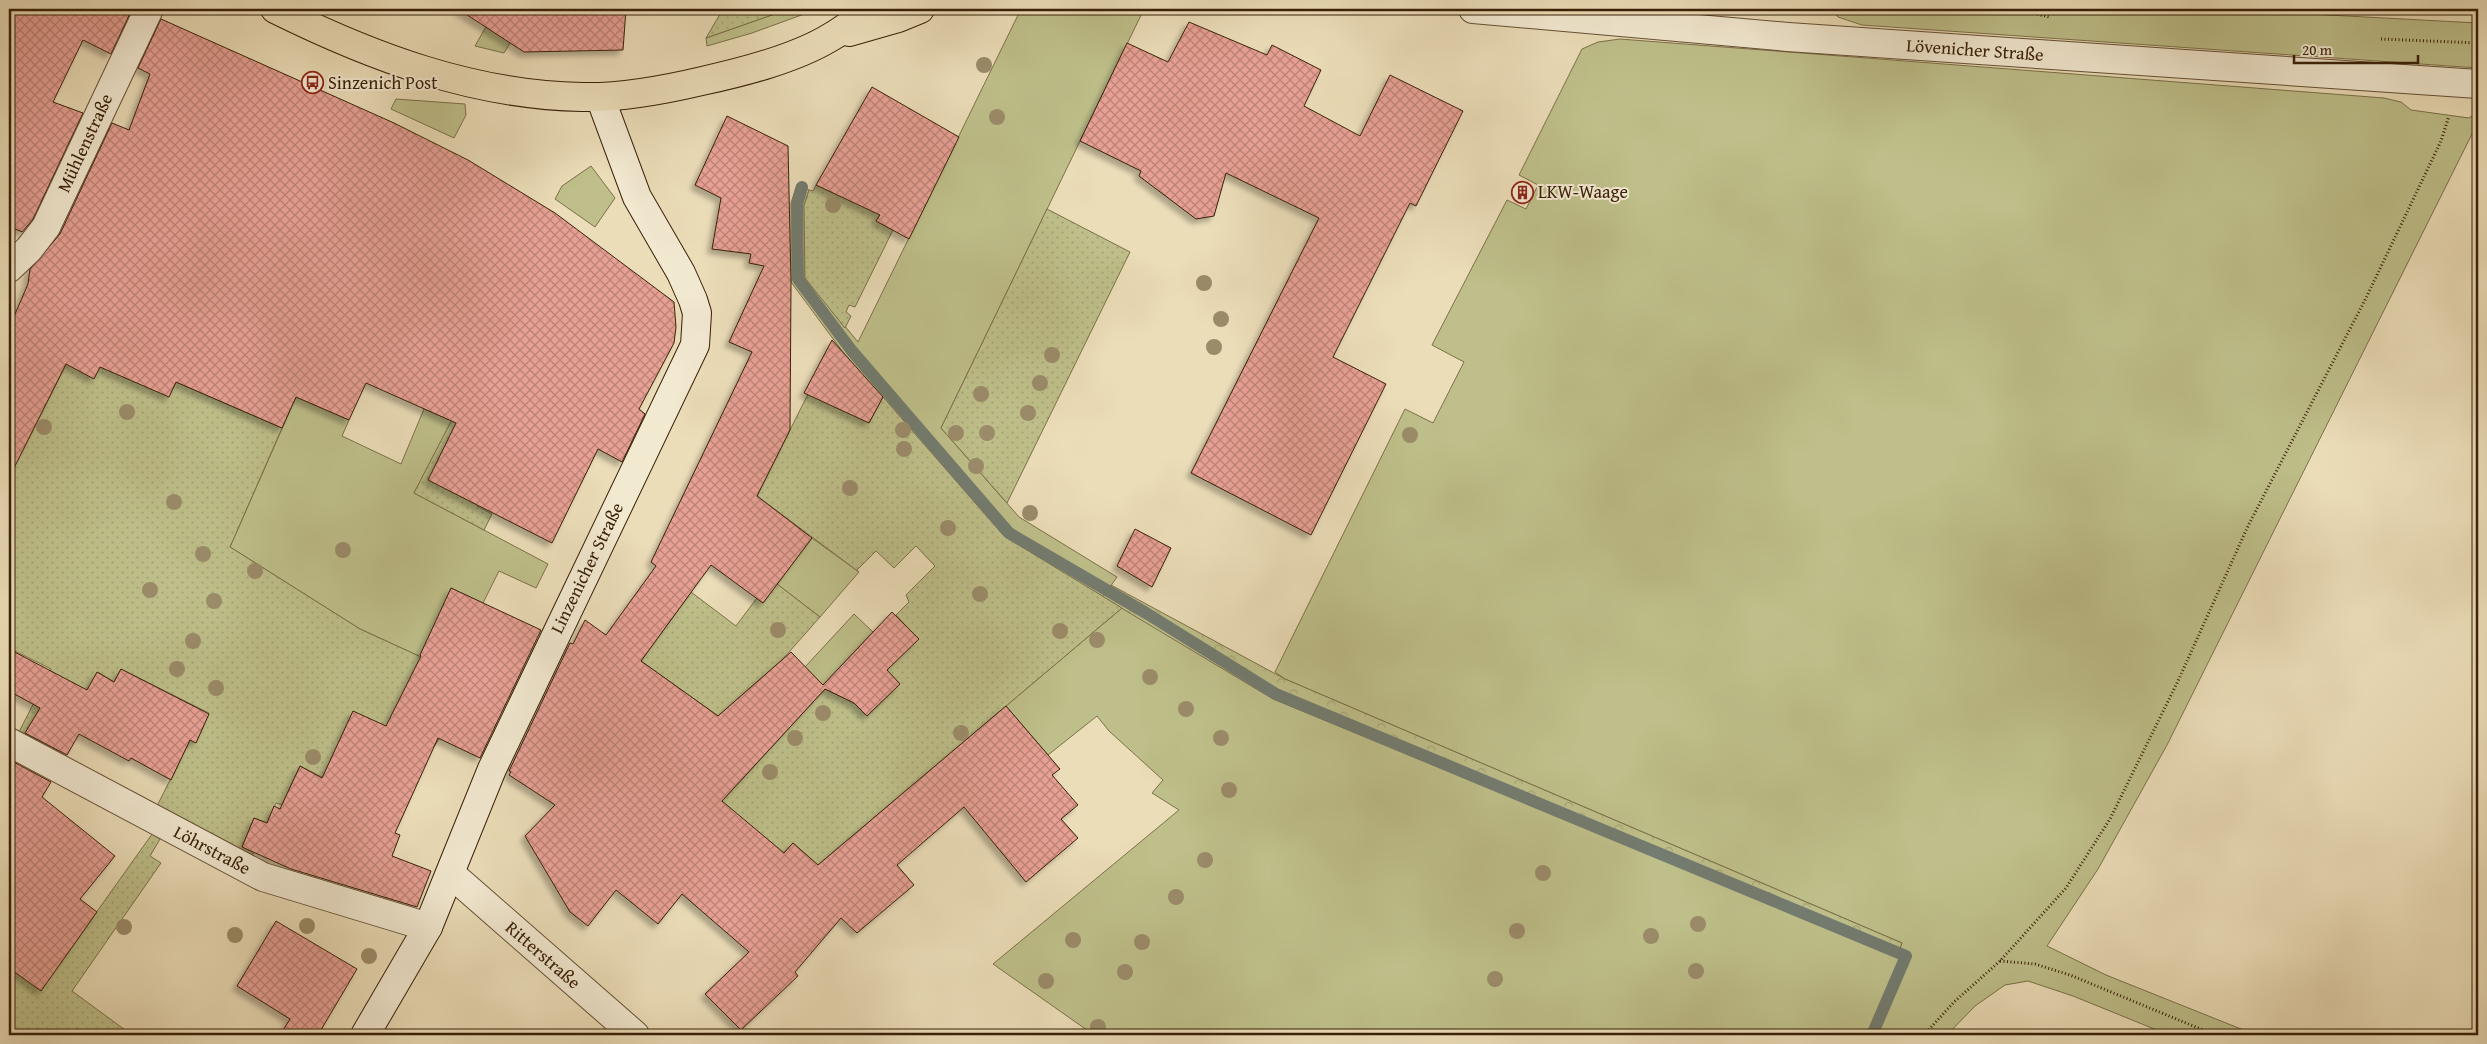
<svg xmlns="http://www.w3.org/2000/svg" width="2487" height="1044" viewBox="0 0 2487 1044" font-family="'Gentium Book Plus',serif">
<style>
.grass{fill:#bebf8a;stroke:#7c7049}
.forest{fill:url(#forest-crowns);stroke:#7c7049}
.garden{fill:url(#garden-dots);stroke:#7c7049}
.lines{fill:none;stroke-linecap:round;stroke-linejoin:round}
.stream{stroke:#737c70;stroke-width:12}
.building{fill:url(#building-cross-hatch);stroke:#392008;filter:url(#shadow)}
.minor-casing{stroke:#664f34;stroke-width:30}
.tertiary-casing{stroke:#664f34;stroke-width:30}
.secondary-casing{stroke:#392008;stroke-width:30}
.primary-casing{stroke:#392008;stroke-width:30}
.path{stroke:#392008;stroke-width:3;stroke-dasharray:1 2.5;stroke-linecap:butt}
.minor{stroke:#f2e9d1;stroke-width:28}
.tertiary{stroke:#f2e9d1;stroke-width:28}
.secondary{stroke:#f2e9d1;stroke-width:28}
.primary{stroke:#ebddb8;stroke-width:28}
.tree{fill:#9b8b69}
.labels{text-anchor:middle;stroke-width:4;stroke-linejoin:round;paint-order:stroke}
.street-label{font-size:18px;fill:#392008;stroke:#f2e9d1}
.poi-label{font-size:18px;fill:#392008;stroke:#f2e9d1;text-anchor:start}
</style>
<defs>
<pattern id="forest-crowns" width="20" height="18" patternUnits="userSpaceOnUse" patternTransform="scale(1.25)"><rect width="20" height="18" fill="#bebf8a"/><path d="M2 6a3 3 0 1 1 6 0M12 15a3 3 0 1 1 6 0" fill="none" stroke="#a4a476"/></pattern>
<pattern id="garden-dots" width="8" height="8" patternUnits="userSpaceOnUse" patternTransform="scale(1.25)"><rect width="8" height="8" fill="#bebf8a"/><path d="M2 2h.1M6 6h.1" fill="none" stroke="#a4a476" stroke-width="1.8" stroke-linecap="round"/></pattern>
<pattern id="building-cross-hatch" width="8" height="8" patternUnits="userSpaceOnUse" patternTransform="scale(1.25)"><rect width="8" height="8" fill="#e7a094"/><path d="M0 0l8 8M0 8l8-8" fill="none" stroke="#bc8277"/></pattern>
<filter id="shadow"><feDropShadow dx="-4.5" dy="4.5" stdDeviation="2.5" flood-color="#0004"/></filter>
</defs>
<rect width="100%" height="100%" fill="#ebddb8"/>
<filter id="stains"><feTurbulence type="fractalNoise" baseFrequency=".004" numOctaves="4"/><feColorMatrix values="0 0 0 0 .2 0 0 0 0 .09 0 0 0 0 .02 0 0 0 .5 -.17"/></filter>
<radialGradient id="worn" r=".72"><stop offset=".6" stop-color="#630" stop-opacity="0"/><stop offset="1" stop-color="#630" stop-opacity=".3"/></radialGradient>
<!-- grass -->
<path class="grass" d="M789 9H818L752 33 707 46 706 38Z
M1021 9H1144L941 428 1019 517 1117 577 1103 597 1004 536 845 355 791 282V203L797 184 809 190 804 206 805 278 858 342Z
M1830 9H2215L2478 23V68L1862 25 1838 17Z
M495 11 520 27 504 53 475 46Z
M1620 39 2384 98 2401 102 2411 110 2469 118 2478 112V122L2167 745 2098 869 2047 946 2106 975 2256 1035H2169L2073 996 2028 981 2005 985 1975 1006 1947 1035H1094L993 964 1179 810 1152 793 1163 780 1109 731 1097 716 1048 755 1006 706 1122 608 1274 699 1897 956 1902 943 1285 679 1275 672 1405 409 1433 423 1464 362 1432 345 1507 200 1526 209 1538 185 1519 175 1582 49 1598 42Z
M396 99 465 104 466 115 454 138 391 109Z
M591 166 615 198 595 227 555 199 562 186Z
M296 397 349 420 342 436 401 464 424 409 452 421 414 493 548 564 536 588 499 571 483 603 451 588 421 657 360 629 230 547Z
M812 538 859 572 820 617 777 584Z
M854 614 873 632 823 685 805 667Z"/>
<!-- forest -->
<path class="forest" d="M1111 585 1285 679 1902 943 1897 956 1273 699 1103 597Z"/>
<!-- garden -->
<path class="garden" d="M723 9H789L706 38Z
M864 166 889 198 876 221 893 230 855 307 849 305 846 312 851 316 845 328 805 278 804 206 809 190 813 191 816 185 847 199Z
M1047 209 1130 252 1007 503 941 428Z
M91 315 176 382 282 428 230 547 360 629 421 657 448 724 434 747 322 777 300 766 282 805 276 803 267 823 254 818 242 847 254 852 252 856 157 806 190 740 196 742 209 713 121 669 114 682 98 672 56 752 19 732 51 669 9 648V459L15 447 23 450Z
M814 382 857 417 869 423 883 397 1004 536 1122 608 818 865 793 843 778 859 722 801 825 689 854 703 867 716 900 684 887 670 918 639 896 615 909 602 906 595 935 566 916 546 894 568 876 551 857 570 859 572 757 496Z
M461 402 502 453 477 506 492 514 484 530 414 493Z
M777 584 820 617 781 661 718 716 641 661 691 592 736 626 757 598 763 603Z
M155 830 163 834 150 856 161 863 72 991 132 1035H9V968L41 990Z"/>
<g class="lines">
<!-- stream -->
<path class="stream" d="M802 187 797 205 798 279 852 351 1009 533 1146 613 1276 694 1906 956 1872 1035"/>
</g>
<!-- building -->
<path class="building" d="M9 9H132L111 54 83 40 53 102 83 113 33 219 22 232 9 226Z
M458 9H626L623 50 524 52Z
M161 19 394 123 468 160 555 213 674 302 676 327 674 343 639 409 645 414 622 462 598 449 552 543 428 480 456 423 366 383 349 420 296 397 282 428 176 382 169 397 100 367 94 379 66 364 9 478V328L28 284 30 269 60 234 112 123 129 130 150 74 138 68Z
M1189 22 1267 55 1272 45 1321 70 1304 106 1360 136 1390 75 1463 111 1416 206 1410 203 1333 357 1386 384 1311 535 1191 473 1319 218 1226 173 1214 216 1196 219 1139 176 1141 171 1080 141 1127 43 1168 62Z
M872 87 959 137 909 239 876 221 880 215 816 185Z
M727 116 788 146 791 282 790 430 757 496 812 538 763 603 711 565 641 661 718 716 791 652 823 685 892 612 919 639 887 670 900 684 867 716 854 703 825 689 722 801 784 853 793 843 818 865 1006 706 1060 769 1052 775 1078 805 1061 819 1078 838 1026 882 964 807 897 865 914 885 857 933 841 918 795 972 798 976 741 1030 705 994 749 952 682 894 658 924 616 890 588 926 570 912 525 836 555 805 509 775 511 772 509 771 570 643 573 644 585 620 606 635 656 566 651 562 752 352 729 342 764 266 749 263 751 254 712 249 721 198 695 185Z
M832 340 883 397 869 423 804 393Z
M1135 529 1171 548 1152 587 1117 566Z
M451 588 541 630 480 758 438 738 395 833 400 835 392 856 431 871 417 907 291 869 242 847 254 818 267 823 274 806 280 809 300 766 322 778 353 711 386 726 421 656 420 655Z
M9 649 87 690 97 672 114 682 121 669 209 714 196 743 190 740 171 780 131 758 129 761 79 734 67 755 25 733 40 708 9 691Z
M10 760 51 782 42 797 115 856 80 899 97 912 41 991 9 968Z
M276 921 357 969 318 1035H280L290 1019 237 986Z"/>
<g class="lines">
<defs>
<path id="minor" d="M9 268 29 249 46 227 149 9
M9 742 263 877 428 927
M451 874 635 1035"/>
<path id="tertiary" d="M1473 9 1788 37 2478 84"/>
<path id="secondary" d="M365 1035 428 927 492 769 695 345 697 313 693 300 681 273 637 197 600 97"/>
<path id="primary" d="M275 9C372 57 473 95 582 97 621 98 664 90 702 81 743 72 795 59 831 37 845 29 858 18 872 9
M849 32 898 18 920 9"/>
</defs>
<!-- minor casing -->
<use href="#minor" class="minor-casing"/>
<!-- tertiary casing -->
<use href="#tertiary" class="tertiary-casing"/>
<!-- secondary casing -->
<use href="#secondary" class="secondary-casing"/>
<!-- primary casing -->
<use href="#primary" class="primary-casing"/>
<!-- path -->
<path class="path" d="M2017 9 2049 17
M2381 39 2478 43
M2000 961 2035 964 2070 975 2215 1035
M1924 1035 1954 1002 2000 961 2066 888 2110 819 2178 681 2248 526 2366 298 2441 141 2449 116"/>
<!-- minor -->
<use href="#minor" class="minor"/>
<!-- tertiary -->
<use href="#tertiary" class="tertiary"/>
<!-- secondary -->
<use href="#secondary" class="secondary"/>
<!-- primary -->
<use href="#primary" class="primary"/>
</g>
<!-- trees -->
<g class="tree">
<circle cx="984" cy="65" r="8"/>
<circle cx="997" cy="117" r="8"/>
<circle cx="833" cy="205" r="8"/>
<circle cx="1204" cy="283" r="8"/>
<circle cx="1221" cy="319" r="8"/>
<circle cx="1214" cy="347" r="8"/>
<circle cx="1052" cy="355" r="8"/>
<circle cx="1040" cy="383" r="8"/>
<circle cx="981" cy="394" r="8"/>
<circle cx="127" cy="412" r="8"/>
<circle cx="1028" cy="413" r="8"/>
<circle cx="44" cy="427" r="8"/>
<circle cx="903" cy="430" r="8"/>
<circle cx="956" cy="433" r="8"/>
<circle cx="987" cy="433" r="8"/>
<circle cx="1410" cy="435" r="8"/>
<circle cx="904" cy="449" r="8"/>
<circle cx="976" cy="466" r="8"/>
<circle cx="850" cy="488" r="8"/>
<circle cx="174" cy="502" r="8"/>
<circle cx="1030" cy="513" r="8"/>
<circle cx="948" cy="528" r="8"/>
<circle cx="343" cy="550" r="8"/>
<circle cx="203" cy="554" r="8"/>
<circle cx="255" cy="571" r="8"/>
<circle cx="150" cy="590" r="8"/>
<circle cx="980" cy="594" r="8"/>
<circle cx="214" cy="601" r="8"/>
<circle cx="778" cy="630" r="8"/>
<circle cx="1060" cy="631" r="8"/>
<circle cx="1097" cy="640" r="8"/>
<circle cx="193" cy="641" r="8"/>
<circle cx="177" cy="669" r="8"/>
<circle cx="1150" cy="677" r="8"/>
<circle cx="216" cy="688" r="8"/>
<circle cx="1186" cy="709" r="8"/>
<circle cx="823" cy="713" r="8"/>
<circle cx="961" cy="733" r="8"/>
<circle cx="795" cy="738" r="8"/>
<circle cx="1221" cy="738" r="8"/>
<circle cx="313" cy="757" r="8"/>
<circle cx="770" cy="772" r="8"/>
<circle cx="1229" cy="790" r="8"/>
<circle cx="1205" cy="860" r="8"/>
<circle cx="1543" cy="873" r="8"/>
<circle cx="1176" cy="897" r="8"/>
<circle cx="1698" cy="924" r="8"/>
<circle cx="307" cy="926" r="8"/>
<circle cx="124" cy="927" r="8"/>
<circle cx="1517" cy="931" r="8"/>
<circle cx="235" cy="935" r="8"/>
<circle cx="1651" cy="936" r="8"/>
<circle cx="1073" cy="940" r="8"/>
<circle cx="1142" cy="942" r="8"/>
<circle cx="369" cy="956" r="8"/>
<circle cx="1696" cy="971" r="8"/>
<circle cx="1125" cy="972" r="8"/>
<circle cx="1495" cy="979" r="8"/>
<circle cx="1046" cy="981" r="8"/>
<circle cx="1098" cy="1027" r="8"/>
</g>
<!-- icons -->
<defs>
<symbol id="bus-ring" viewBox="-11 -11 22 22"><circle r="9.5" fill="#f2e9d1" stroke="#8f2418" stroke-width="1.5"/><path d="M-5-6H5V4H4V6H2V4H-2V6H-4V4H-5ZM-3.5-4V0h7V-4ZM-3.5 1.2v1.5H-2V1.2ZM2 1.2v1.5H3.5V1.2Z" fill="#8f2418"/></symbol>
<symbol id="building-ring" viewBox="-11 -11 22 22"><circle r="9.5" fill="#f2e9d1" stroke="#8f2418" stroke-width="1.5"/><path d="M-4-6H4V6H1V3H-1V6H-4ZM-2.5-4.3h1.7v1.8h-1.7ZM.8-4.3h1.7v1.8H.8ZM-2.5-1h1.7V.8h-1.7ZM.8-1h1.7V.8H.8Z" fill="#8f2418"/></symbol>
</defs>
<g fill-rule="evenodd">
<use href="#bus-ring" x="300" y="70" width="25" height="25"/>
<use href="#building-ring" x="1510" y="180" width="25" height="25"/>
</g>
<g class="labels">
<!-- street labels -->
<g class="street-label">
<text transform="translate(1975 50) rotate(4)" y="6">Lövenicher Straße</text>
<text transform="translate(85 143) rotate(-65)" y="6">Mühlenstraße</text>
<text transform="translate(587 568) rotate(-64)" y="6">Linzenicher Straße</text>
<text transform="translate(212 850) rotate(28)" y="6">Löhrstraße</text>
<text transform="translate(543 955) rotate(41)" y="6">Ritterstraße</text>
</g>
<!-- poi labels -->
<g class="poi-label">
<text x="328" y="89">Sinzenich Post</text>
<text x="1538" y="198">LKW-Waage</text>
</g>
</g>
<!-- margin -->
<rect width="2487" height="1044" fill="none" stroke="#ebddb8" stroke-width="30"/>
<rect x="10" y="10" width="2467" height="1024" fill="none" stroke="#392008" stroke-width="2.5"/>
<rect x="15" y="15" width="2457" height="1014" fill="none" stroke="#392008"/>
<!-- scale -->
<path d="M2294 55v8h124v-8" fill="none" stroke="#392008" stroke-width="2.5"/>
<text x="2302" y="55" font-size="15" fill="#392008" stroke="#f2e9d1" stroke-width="4" paint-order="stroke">20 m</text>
<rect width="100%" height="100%" filter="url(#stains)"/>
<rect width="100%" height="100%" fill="url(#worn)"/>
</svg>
